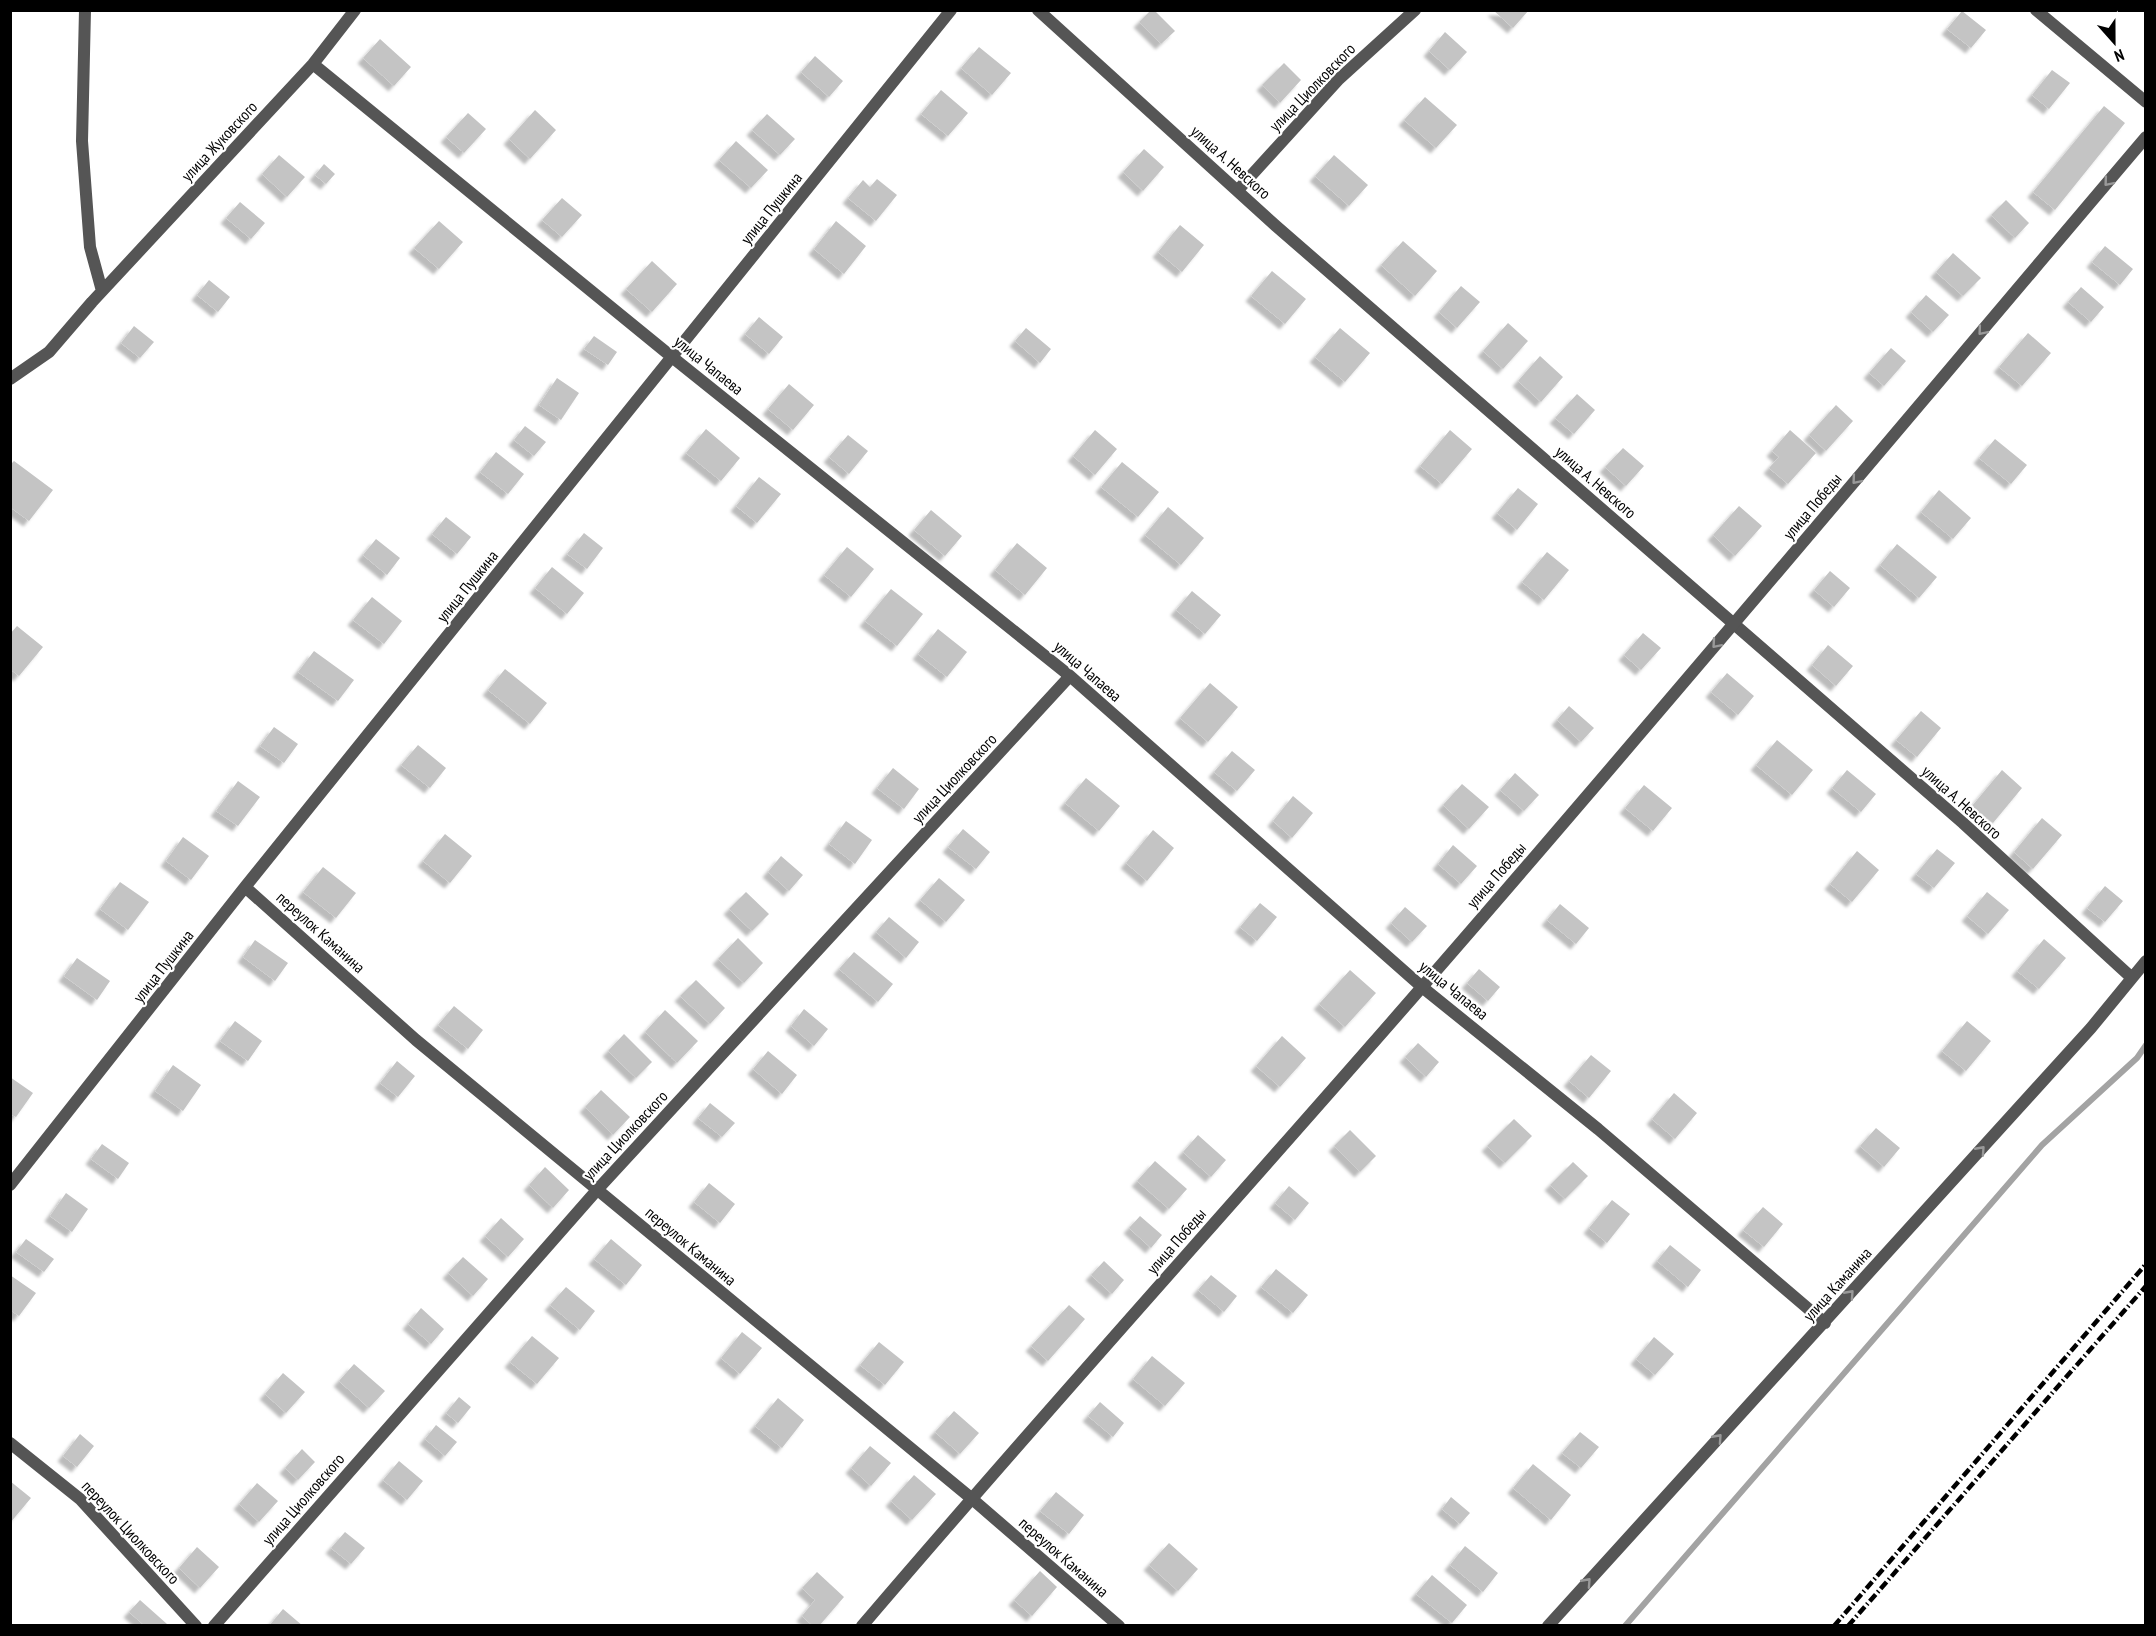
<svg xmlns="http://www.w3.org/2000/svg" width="2156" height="1636" viewBox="0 0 2156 1636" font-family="'PT Sans Narrow',sans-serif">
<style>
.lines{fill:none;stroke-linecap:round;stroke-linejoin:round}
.stream{stroke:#a3a3a3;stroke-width:6}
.building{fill:#c4c4c4;filter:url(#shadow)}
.minor{stroke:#555;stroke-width:12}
.tertiary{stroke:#555;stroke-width:12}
.rail{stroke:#000;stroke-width:4.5;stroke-dasharray:9 3 1.5 3;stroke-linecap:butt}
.oneway{stroke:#999}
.labels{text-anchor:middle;stroke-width:4.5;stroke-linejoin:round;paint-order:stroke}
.street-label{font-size:16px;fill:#000;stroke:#fff}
</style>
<defs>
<filter id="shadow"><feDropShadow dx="-5.5" dy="5.5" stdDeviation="1.5" flood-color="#0004"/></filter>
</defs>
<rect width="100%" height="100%" fill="#fff"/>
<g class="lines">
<!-- stream -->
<path class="stream" d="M1625 1626 2042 1145 2137 1058 2146 1045"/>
</g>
<!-- building -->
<path class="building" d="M1151 10H1154L1175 31 1161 44 1139 22Z
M1493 10H1529L1513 28Z
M1962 11 1986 30 1971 48 1947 29Z
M1445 32 1467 52 1450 70 1429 51Z
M380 39 411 67 394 86 363 58Z
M979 47 1011 73 992 95 961 68Z
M815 56 843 81 829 97 801 72Z
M1284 63 1301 80 1280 103 1262 85Z
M2052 70 2070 83 2049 109 2032 95Z
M941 90 968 113 948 136 921 114Z
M1425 97 1457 125 1436 148 1404 120Z
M2104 106 2125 123 2055 210 2033 192Z
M535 110 556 130 530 159 509 139Z
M468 113 486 129 464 153 446 137Z
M767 114 795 139 780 155 752 130Z
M736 141 768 170 751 188 719 160Z
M1144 149 1164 167 1143 191 1123 172Z
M279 155 305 177 287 197 262 174Z
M1334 155 1368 185 1349 206 1315 176Z
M324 164 335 174 326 184 315 175Z
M877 179 897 195 876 221 848 198 863 180 870 187Z
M562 198 582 215 562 237 542 220Z
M2006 200 2029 223 2015 238 1991 215Z
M240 202 265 223 251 239 226 218Z
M439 221 463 242 439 269 414 248Z
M836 221 866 246 844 274 814 249Z
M1180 225 1204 245 1182 272 1158 252Z
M1403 241 1437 271 1415 296 1381 265Z
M2105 246 2133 269 2120 285 2092 262Z
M1953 253 1981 278 1963 296 1936 272Z
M652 261 677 284 652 312 626 289Z
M1272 271 1306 299 1285 324 1251 296Z
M209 280 230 297 218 312 197 295Z
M1461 286 1480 302 1457 328 1439 312Z
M2081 287 2104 307 2091 322 2068 302Z
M1926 295 1949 315 1933 332 1911 312Z
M759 317 783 337 769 354 745 334Z
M1508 323 1528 341 1503 369 1483 351Z
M134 326 154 342 140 358 121 343Z
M1026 328 1051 349 1040 363 1015 341Z
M1340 328 1370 353 1345 382 1315 357Z
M2028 333 2051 353 2022 386 1999 367Z
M594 336 617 352 608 365 584 349Z
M1891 348 1906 361 1884 386 1869 373Z
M1540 356 1563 377 1541 402 1518 381Z
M557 378 579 393 561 420 539 405Z
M789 384 814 405 793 430 768 409Z
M1577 394 1595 410 1574 434 1555 418Z
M1836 405 1853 421 1826 451 1809 435Z
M525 426 546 442 534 456 514 440Z
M706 429 740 458 721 481 686 453Z
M1095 430 1117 449 1095 475 1073 456Z
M1450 430 1472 449 1442 484 1420 466Z
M1790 430 1816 453 1788 484 1769 468 1779 457 1772 451Z
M848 435 868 451 849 474 829 457Z
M1995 439 2027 465 2011 484 1979 458Z
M1623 448 1644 466 1626 486 1605 467Z
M496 452 524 474 508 494 480 472Z
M14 461 53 490 29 521 10 507V465Z
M1122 462 1159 492 1138 517 1101 487Z
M759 477 781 494 757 523 736 506Z
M1518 488 1538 504 1517 530 1497 513Z
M1939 490 1971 518 1953 539 1921 512Z
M1739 506 1762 526 1735 556 1713 535Z
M1168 507 1204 538 1181 565 1145 535Z
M931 510 962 536 945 556 914 530Z
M446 517 471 537 457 554 432 534Z
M584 533 603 548 587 569 567 554Z
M376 539 400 558 387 575 363 555Z
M1017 543 1047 568 1025 595 995 570Z
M1897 544 1937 577 1919 598 1880 565Z
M847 547 874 569 851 597 824 575Z
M1547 552 1569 570 1544 600 1522 582Z
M552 567 584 593 567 614 535 588Z
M1830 571 1850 588 1834 607 1814 590Z
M891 589 923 614 897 646 865 621Z
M1192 591 1221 615 1205 634 1176 610Z
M372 597 402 621 384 644 353 620Z
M17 626 43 647 19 676 10 669V634Z
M938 629 967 652 947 677 918 654Z
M1643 633 1661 648 1641 670 1624 655Z
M1828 645 1853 666 1836 686 1812 665Z
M314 651 354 680 338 701 298 672Z
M505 669 547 703 530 724 488 690Z
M1727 673 1754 696 1738 715 1711 692Z
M1210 683 1238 707 1208 742 1180 718Z
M1569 706 1594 728 1581 742 1557 720Z
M1921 711 1941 728 1917 757 1896 740Z
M274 727 298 744 284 763 260 746Z
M1777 740 1813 770 1792 795 1756 765Z
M418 745 446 768 430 788 401 765Z
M1232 751 1255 770 1237 791 1214 772Z
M893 768 919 789 904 809 877 788Z
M1847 770 1876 794 1861 812 1832 788Z
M2002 770 2022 788 1993 823 1972 806Z
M1515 773 1539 795 1524 811 1500 790Z
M1086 778 1120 806 1099 831 1065 803Z
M238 781 260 797 238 826 216 811Z
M1462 784 1489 807 1469 829 1443 805Z
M1644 785 1672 808 1653 831 1625 808Z
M1293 796 1313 813 1292 838 1273 821Z
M2042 818 2062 835 2033 869 2014 852Z
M846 821 872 840 855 864 829 844Z
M963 829 990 852 976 869 948 847Z
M1153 830 1174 848 1147 881 1126 863Z
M445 834 472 856 450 883 423 861Z
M183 837 209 856 191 880 166 861Z
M1453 845 1477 866 1461 884 1438 864Z
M1937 849 1955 863 1934 888 1916 874Z
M1857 851 1879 870 1852 902 1830 884Z
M781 856 803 875 789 891 768 872Z
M323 867 356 893 336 918 303 892Z
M939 878 965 900 946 922 920 900Z
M120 882 149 902 128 930 100 909Z
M2105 886 2123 901 2105 922 2087 908Z
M746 892 769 914 752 931 729 909Z
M1987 892 2009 910 1988 934 1967 916Z
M1260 903 1277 917 1257 941 1240 927Z
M1560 904 1589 928 1576 944 1547 920Z
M1405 907 1427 926 1412 942 1391 923Z
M889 917 919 942 906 958 876 932Z
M738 938 763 963 744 983 718 959Z
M2044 939 2066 958 2039 989 2017 971Z
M255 940 288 963 275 981 243 957Z
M854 952 893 984 878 1002 839 969Z
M77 958 110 981 97 1000 64 976Z
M1479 969 1500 987 1488 1001 1467 983Z
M1350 970 1376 993 1345 1027 1319 1004Z
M696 980 725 1008 710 1024 680 996Z
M454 1006 483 1030 468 1049 438 1025Z
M804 1009 828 1029 814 1046 791 1026Z
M665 1010 698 1041 677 1063 645 1032Z
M235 1021 262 1041 248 1061 220 1041Z
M1967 1021 1991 1041 1966 1071 1942 1051Z
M624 1034 652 1062 636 1078 608 1051Z
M1282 1036 1306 1058 1280 1087 1256 1066Z
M1418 1043 1439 1062 1426 1077 1405 1057Z
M768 1051 797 1075 782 1094 753 1069Z
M1591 1055 1611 1071 1589 1098 1569 1081Z
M397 1061 415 1076 398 1097 380 1083Z
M173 1065 201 1085 183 1111 155 1091Z
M10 1077 33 1093 16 1117 10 1114Z
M601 1090 630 1117 613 1135 585 1107Z
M1674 1093 1697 1113 1675 1139 1652 1119Z
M710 1103 735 1123 722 1137 698 1118Z
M1514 1119 1532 1136 1505 1163 1487 1146Z
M1876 1128 1900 1148 1884 1167 1860 1146Z
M1350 1130 1376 1156 1360 1172 1334 1146Z
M1198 1135 1226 1160 1211 1177 1183 1152Z
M102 1144 129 1163 118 1179 91 1159Z
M1155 1161 1187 1189 1169 1209 1137 1181Z
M1573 1162 1588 1176 1565 1199 1550 1185Z
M545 1167 569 1190 553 1208 529 1185Z
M709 1183 735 1204 720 1223 694 1202Z
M1289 1186 1309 1203 1295 1220 1275 1203Z
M66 1193 88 1209 72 1232 50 1216Z
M1612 1200 1630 1214 1607 1243 1589 1228Z
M1763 1207 1783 1224 1764 1247 1743 1230Z
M1140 1216 1162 1235 1151 1248 1129 1228Z
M501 1218 524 1239 508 1257 485 1236Z
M26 1239 54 1259 44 1272 16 1252Z
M611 1239 642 1265 626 1285 594 1259Z
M1670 1245 1701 1270 1688 1287 1657 1261Z
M463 1257 488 1279 473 1296 448 1273Z
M1104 1261 1124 1280 1112 1294 1091 1275Z
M1276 1269 1308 1295 1293 1313 1261 1287Z
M10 1275 36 1293 19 1316 10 1310Z
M1211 1275 1237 1296 1224 1312 1198 1290Z
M566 1287 595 1311 580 1330 550 1305Z
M1069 1305 1085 1319 1048 1361 1031 1346Z
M421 1308 444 1329 431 1344 408 1324Z
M742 1332 762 1348 740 1374 721 1358Z
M532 1336 559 1358 537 1384 510 1362Z
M1654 1337 1674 1354 1655 1375 1636 1359Z
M879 1342 904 1362 885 1385 860 1365Z
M1152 1356 1185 1383 1165 1406 1133 1379Z
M354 1364 385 1391 369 1408 339 1381Z
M283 1373 305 1392 286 1413 265 1394Z
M459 1397 471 1407 458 1423 446 1413Z
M778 1398 804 1420 782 1448 755 1426Z
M1100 1402 1124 1423 1113 1437 1088 1416Z
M954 1411 979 1433 960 1454 935 1432Z
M436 1425 457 1442 445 1456 425 1439Z
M1580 1432 1599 1447 1581 1468 1562 1453Z
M80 1434 94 1446 77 1467 63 1456Z
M870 1446 891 1463 871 1486 851 1468Z
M302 1449 315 1462 298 1480 285 1468Z
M399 1461 423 1481 407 1500 383 1480Z
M1533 1464 1571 1495 1551 1520 1513 1488Z
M914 1475 936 1494 912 1520 891 1501Z
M10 1481 31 1498 10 1523Z
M257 1483 278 1501 259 1522 239 1504Z
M1056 1492 1084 1515 1069 1534 1040 1511Z
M1451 1497 1470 1513 1460 1524 1442 1509Z
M345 1532 365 1548 351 1564 331 1548Z
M1169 1543 1198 1569 1178 1591 1149 1565Z
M1465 1546 1498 1573 1483 1592 1450 1565Z
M197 1547 219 1567 200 1588 179 1568Z
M1040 1571 1057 1587 1032 1616 1014 1600Z
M817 1572 844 1597 819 1626H813L802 1616 815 1600 802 1588Z
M1432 1575 1467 1605 1452 1623 1416 1594Z
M140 1600 167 1624 165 1626H145L129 1612Z
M283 1609 303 1626H269Z"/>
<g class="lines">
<!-- minor -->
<path class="minor" d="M85 10 82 141 90 247 102 291
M1038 10 1276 226 1963 823 2132 978
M2036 10 2146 102
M313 64 672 357 1070 676 1422 987 1598 1129 1825 1323
M1238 190 1339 79 1415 10
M10 379 49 352 92 302 313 64 355 10
M245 887 416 1040 971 1498 1119 1626
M10 1185 245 887 951 10
M10 1443 80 1499 196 1626
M214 1626 597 1190 1070 676
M1548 1626 2091 1028 2146 961"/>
<!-- tertiary -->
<path class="tertiary" d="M862 1626C1046 1410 1236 1201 1422 987 1666 707 1905 421 2146 137"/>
<!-- rail -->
<path class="rail" d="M1834 1626 2146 1264
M1848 1626 2146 1286"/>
</g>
<!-- one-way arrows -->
<defs><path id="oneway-chevron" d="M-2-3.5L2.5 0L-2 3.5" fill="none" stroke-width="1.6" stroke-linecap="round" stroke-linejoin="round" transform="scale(1.5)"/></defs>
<g class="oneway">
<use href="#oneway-chevron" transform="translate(2108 182) rotate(130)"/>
<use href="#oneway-chevron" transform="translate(1982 331) rotate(130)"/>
<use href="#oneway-chevron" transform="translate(1856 480) rotate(130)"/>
<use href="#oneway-chevron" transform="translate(1716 644) rotate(131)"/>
<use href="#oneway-chevron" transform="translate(1981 1150) rotate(-48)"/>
<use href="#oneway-chevron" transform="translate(1850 1294) rotate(-48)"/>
<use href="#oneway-chevron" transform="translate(1718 1438) rotate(-48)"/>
<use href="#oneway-chevron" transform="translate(1587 1582) rotate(-48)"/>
</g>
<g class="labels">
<!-- street labels -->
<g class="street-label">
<text transform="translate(1312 87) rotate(-46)" y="6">улица Циолковского</text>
<text transform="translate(219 141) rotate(-47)" y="6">улица Жуковского</text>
<text transform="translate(1231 162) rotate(42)" y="6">улица А. Невского</text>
<text transform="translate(771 208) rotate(-51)" y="6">улица Пушкина</text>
<text transform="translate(709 365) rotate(39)" y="6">улица Чапаева</text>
<text transform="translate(1596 482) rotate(41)" y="6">улица А. Невского</text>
<text transform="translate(1812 506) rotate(-50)" y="6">улица Победы</text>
<text transform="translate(467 586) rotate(-51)" y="6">улица Пушкина</text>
<text transform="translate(1088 671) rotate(41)" y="6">улица Чапаева</text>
<text transform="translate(954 778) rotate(-47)" y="6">улица Циолковского</text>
<text transform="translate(1962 802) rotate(42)" y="6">улица А. Невского</text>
<text transform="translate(1496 875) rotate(-49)" y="6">улица Победы</text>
<text transform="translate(321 932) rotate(42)" y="6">переулок Каманина</text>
<text transform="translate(163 966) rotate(-52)" y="6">улица Пушкина</text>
<text transform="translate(1454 990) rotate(39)" y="6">улица Чапаева</text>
<text transform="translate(625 1135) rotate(-47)" y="6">улица Циолковского</text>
<text transform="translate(1176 1241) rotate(-49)" y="6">улица Победы</text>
<text transform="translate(691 1246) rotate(40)" y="6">переулок Каманина</text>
<text transform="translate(1837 1284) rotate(-48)" y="6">улица Каманина</text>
<text transform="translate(303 1499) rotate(-49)" y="6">улица Циолковского</text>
<text transform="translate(131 1532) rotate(47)" y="6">переулок Циолковского</text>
<text transform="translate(1064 1557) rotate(41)" y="6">переулок Каманина</text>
</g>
</g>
<!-- border -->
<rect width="2156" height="1636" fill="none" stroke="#000000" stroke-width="24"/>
<!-- north arrow -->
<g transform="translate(2114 42) rotate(159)" stroke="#ffffff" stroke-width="4.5" paint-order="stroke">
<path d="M0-4.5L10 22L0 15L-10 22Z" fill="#000000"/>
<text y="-9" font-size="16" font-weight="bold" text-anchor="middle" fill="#000000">N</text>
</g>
</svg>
